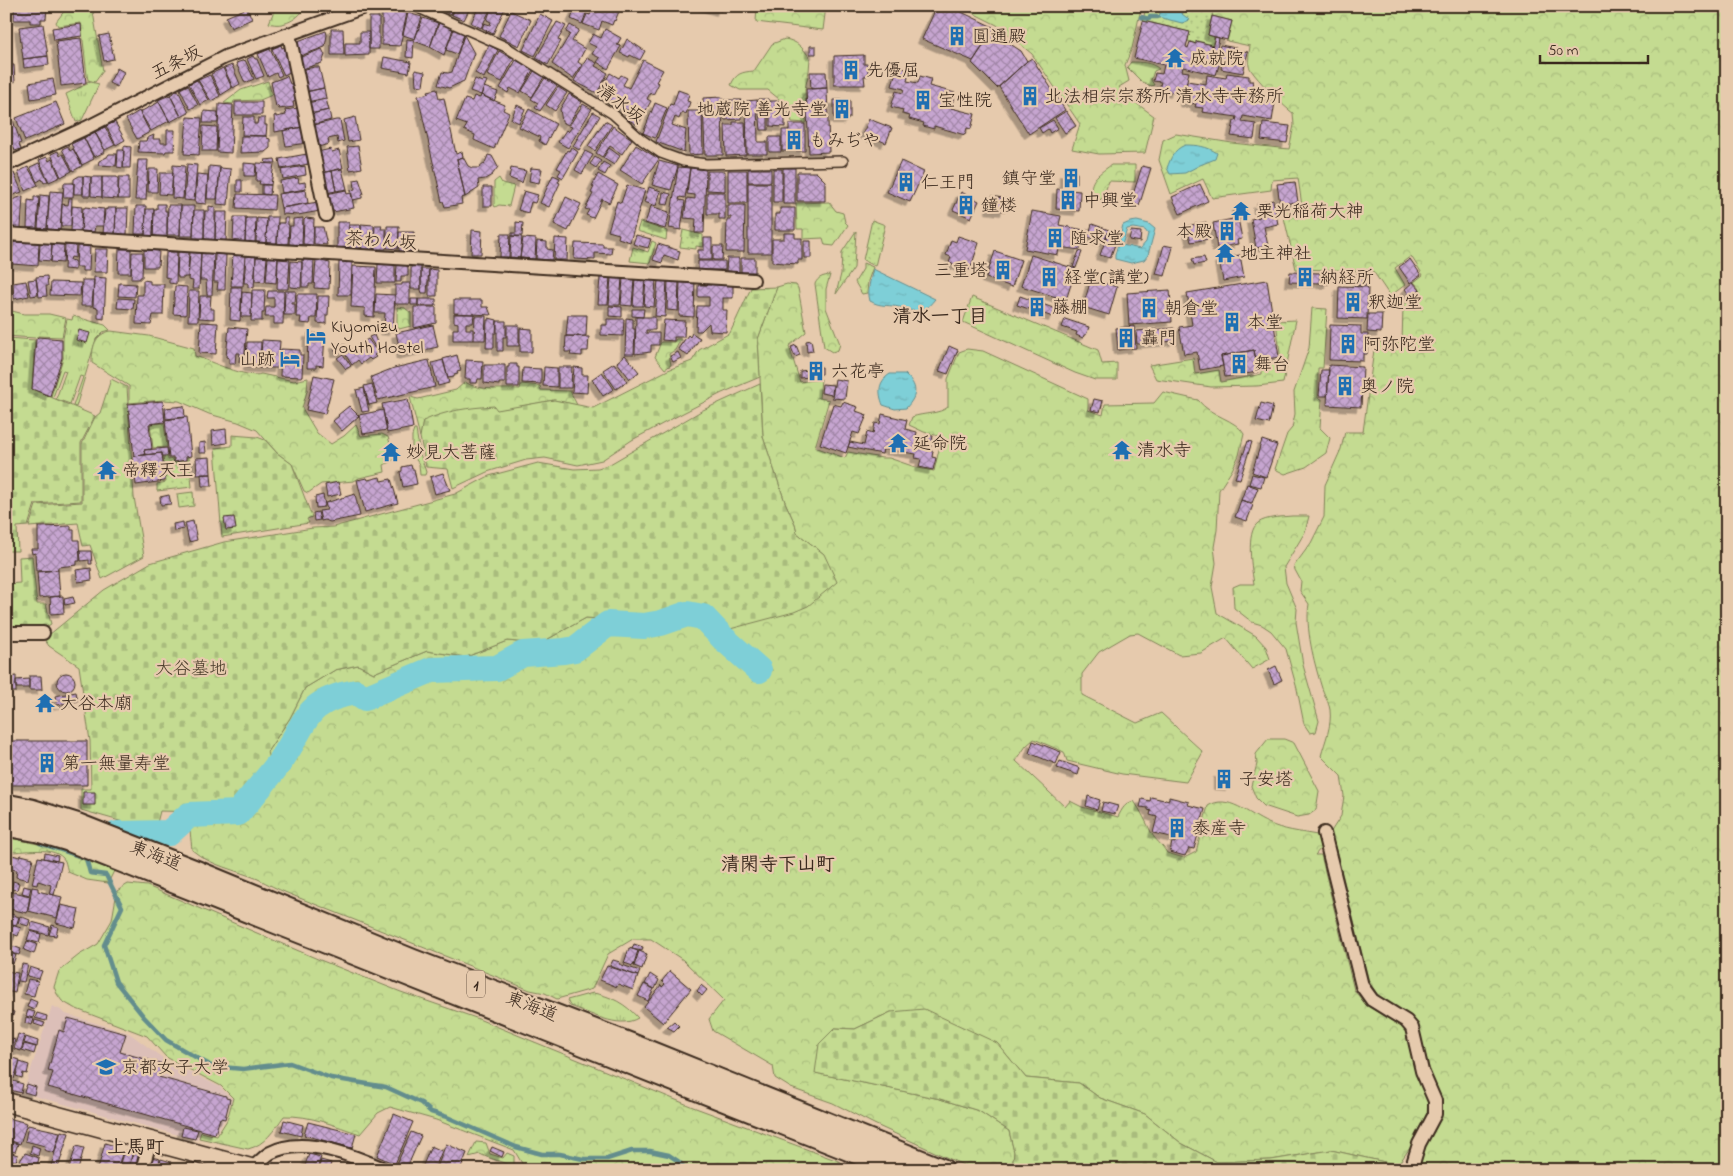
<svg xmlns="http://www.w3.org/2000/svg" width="1733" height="1176" viewBox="0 0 1733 1176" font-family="'Indie Flower','Klee One',sans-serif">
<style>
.built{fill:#dcbfb8}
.grass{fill:url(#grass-tufts);stroke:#808258}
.forest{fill:url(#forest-crowns);stroke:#808258}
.cemetery{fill:url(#cemetery-stones);stroke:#808258}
.garden{fill:url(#garden-dots);stroke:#808258}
.water{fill:url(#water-ripples);stroke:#638d8d;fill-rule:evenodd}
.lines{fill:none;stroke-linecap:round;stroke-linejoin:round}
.stream{stroke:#638d8d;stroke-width:4.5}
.river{stroke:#7ecfd7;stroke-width:26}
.building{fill:url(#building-cross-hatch);stroke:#3b2a1e;filter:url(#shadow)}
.pedestrian-casing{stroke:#3b2a1e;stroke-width:12}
.minor-casing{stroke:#3b2a1e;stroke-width:16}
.secondary-casing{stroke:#3b2a1e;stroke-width:21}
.trunk-casing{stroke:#3b2a1e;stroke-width:25}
.pedestrian{stroke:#e6caad;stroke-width:9}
.minor{stroke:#e6caad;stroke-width:12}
.secondary{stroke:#e6caad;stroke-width:18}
.trunk{stroke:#e6caad;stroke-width:21}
.labels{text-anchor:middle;stroke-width:4.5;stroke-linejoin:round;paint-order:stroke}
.shield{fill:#e6caad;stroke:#6e5a49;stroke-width:1}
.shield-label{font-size:16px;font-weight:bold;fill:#3b2a1e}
.poi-label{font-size:18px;fill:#3b2a1e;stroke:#e6caad;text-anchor:start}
.street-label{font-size:18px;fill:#3b2a1e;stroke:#e6caad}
.park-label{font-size:18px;fill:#493c2a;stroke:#e6caad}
.neighbourhood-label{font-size:19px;font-weight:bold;fill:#3b2a1e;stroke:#e6caad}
</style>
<defs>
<pattern id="grass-tufts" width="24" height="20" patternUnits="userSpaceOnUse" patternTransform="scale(1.25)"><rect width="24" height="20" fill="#c4db91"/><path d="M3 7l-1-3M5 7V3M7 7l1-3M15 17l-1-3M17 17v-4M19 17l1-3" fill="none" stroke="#a9bc7d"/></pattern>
<pattern id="forest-crowns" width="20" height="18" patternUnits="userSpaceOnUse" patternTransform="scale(1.25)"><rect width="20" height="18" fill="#c4db91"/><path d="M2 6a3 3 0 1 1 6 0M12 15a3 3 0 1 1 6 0" fill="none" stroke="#a9bc7d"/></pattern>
<pattern id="cemetery-stones" width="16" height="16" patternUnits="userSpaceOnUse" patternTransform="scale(1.25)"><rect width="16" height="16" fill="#c4db91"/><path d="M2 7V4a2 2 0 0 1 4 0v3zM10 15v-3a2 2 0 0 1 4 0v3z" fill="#a9bc7d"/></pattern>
<pattern id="garden-dots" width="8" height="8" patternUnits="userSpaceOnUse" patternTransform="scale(1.25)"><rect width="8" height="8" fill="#c4db91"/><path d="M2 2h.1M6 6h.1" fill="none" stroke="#a9bc7d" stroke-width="1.8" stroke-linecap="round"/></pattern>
<pattern id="water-ripples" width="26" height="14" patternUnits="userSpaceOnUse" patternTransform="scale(1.25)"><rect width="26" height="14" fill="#7ecfd7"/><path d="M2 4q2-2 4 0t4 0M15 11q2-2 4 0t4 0" fill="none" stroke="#6eb2b8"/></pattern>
<pattern id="building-cross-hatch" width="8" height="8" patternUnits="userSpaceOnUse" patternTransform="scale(1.25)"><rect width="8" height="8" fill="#c6a5d0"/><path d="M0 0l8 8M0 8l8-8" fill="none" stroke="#a287a8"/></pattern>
<filter id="shadow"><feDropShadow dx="-4.5" dy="4.5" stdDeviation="0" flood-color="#0004"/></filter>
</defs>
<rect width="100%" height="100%" fill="#e6caad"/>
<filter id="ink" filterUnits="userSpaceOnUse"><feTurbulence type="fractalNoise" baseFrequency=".02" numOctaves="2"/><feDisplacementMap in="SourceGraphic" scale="10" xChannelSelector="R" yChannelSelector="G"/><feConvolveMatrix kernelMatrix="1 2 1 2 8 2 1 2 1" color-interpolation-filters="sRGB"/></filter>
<g filter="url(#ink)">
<!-- built -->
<path class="built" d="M52 1006 59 1009 66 1014 129 1033 164 1059 220 1087 232 1099 225 1119 216 1134 201 1130 197 1140 23 1093Z"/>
<!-- grass -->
<path class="grass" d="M87 81 99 84 82 120 76 122 66 94 87 84Z
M73 316 105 325 110 330 103 332 96 339 76 407 73 406 83 377 80 376 70 404 56 399 66 371 63 370 53 397 51 396 63 358V338L67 319 72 320Z
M593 993C611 996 626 1004 638 1018 618 1030 589 1012 570 1006L567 1000Z"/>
<!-- forest -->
<path class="forest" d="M68 6H95L93 12 103 71 95 82 88 80 87 75 81 23 58 26 56 22Z
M276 6H306C299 19 283 28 269 23Z
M757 6H826L823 30 756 22Z
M959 6H1149L1147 11 1140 13 1132 48 1125 65 1129 81 1119 87 1125 95 1154 116 1145 153 1099 154 1072 149 1080 124 1032 54 997 25Z
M1204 6H1727V1170H1418L1423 1145 1441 1117V1099L1430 1071 1417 1023 1380 998 1369 982 1337 853 1330 833 1341 816 1344 796 1341 776 1321 756C1325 741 1332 726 1330 710 1329 702 1323 693 1321 685 1314 662 1305 628 1309 604L1300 591 1301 581 1295 570 1294 566 1311 543 1324 517 1325 485 1341 449 1345 432H1363L1375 342 1402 343 1403 306 1421 290 1414 282 1423 275 1411 256 1395 268 1405 285 1390 296 1373 271 1296 269 1282 209 1302 206 1298 178 1272 180 1271 190 1212 198 1203 179 1171 194 1159 160 1163 140 1176 134 1232 143 1289 149 1294 125 1293 113C1285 108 1251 74 1249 66 1248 60 1249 53 1250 46L1227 41 1232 21 1212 16Z
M785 39C797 41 803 48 810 58L809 71 805 89 806 123 792 122 790 113 787 111 784 103 768 90H740L731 85C736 73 742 72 754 71L772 44Z
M1131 62C1140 62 1152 62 1159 69L1154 71 1151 80 1154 85 1151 86 1142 82 1127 67Z
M268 81 272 95 260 100 234 101 233 104 224 103 241 90Z
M1111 165H1135V182L1109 181 1103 197 1100 200 1090 197C1091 178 1096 176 1111 165Z
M499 178 502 183 514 186 509 206 499 205 495 207 494 205V182Z
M829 202 836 211 843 213 845 222 848 225 834 246 825 245 823 238 803 239V229H797L796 203Z
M652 241 656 243 650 263 630 261 633 247 648 252Z
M863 263 873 267 868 281 867 293 862 294 855 282 863 269Z
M830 275 826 289V308L840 344 838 350 832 352 824 347 815 284C818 277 823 276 830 275Z
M787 284 796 285 798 288 806 332 789 346 800 382 821 379 819 398 829 400 815 447 845 458 848 452 882 458H889L918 468 934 471 942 437 924 432 909 425 912 417C923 413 940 414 948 407V379L959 352 967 349 983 351 1088 399V410L1103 415 1105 404 1154 403 1163 392 1198 400C1211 417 1236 419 1244 434L1239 455 1232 470 1219 490 1217 530 1214 547 1216 563 1212 587 1217 613 1256 636 1266 647 1270 659 1252 669 1226 638 1201 653 1179 655 1138 633 1130 634 1099 652 1082 674V695L1137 723 1161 713 1203 752 1186 782 1122 774 1067 761 1064 752 1034 739 1026 746 1016 761 1065 807 1070 801 1082 807 1118 817C1122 809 1125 803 1134 801 1141 811 1146 822 1152 834 1155 840 1162 844 1167 853L1184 858 1196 852 1208 806C1228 793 1249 815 1268 823 1282 830 1301 832 1317 835L1321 848 1315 855H1321L1354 990 1366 1005 1401 1026 1408 1034 1418 1072 1428 1101 1427 1113 1414 1142 1398 1165 1331 1150 1271 1160 1217 1162 1181 1143 1145 1114 1100 1098 1079 1083 1026 1078 997 1043 891 1012 855 1029 835 1028 816 1073 940 1099 979 1111 1009 1131 1014 1152 1012 1170H974L874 1124 833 1103 791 1088 775 1078 773 1066 713 1031 709 1019 724 1000 683 960 651 939H633L608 954 592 989 557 999 545 993 530 990 287 893C277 889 268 884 258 879 236 870 211 866 192 850 190 826 184 813 215 812L267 752 290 718 305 688 335 670 358 665 374 673 427 651 466 657 507 641 539 644 586 618 624 621 689 606 824 554 797 533 795 524 785 502 763 437 758 339 777 287Z
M972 297 1098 350 1102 364 1117 363V380H1095L1075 373 963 322Z
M397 307 405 308 411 313V326L399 329 397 326Z
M1312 308 1327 309 1323 368H1318V398L1322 399 1320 428 1330 438 1326 453 1306 467 1285 474 1275 469 1287 434 1292 428 1295 414 1294 392 1309 348Z
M12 311 24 314H49L66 318 62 337 38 336 35 338 6 336V312Z
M1296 320 1283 383 1257 386 1211 387 1156 379 1149 365 1193 358 1195 374 1219 370 1221 382 1262 374 1261 365 1281 361 1276 321Z
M111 331 149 336 194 348 195 356C210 361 248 379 261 374L294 381 308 378 307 391 302 408 317 433 331 444 344 436 356 425 361 436 382 434 388 437 395 459 384 465 385 472 359 478 354 481 321 484 308 493 304 491 292 464 277 453 257 430 238 422 209 414 179 401 163 400 129 403V386L92 363C92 348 94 334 111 331Z
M676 339H681L675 350 669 354 671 365 665 369 655 357 661 342H674Z
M465 382C480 392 503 388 520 389L521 384 540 386 541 390 570 391 577 405 554 400 496 411 423 421 420 437 410 397 418 399 456 390Z
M164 423 167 447 153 448 150 424Z
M414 430H416L420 454 426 472 425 475H420L419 464 412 454V436Z
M1292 516H1309L1305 532 1284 567 1286 583 1297 609 1296 622 1303 665 1319 721 1316 732 1310 733 1304 724 1297 689 1286 649 1271 631 1262 625 1252 622 1234 608 1233 587 1240 584H1254C1252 571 1245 532 1258 523 1266 517 1282 517 1292 516Z
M1268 739H1284L1294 743 1319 791 1316 810 1309 815 1297 817 1264 806 1256 798 1251 786 1257 764 1256 754Z
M6 837 47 846 114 871 108 883 87 880 68 872C67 869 66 864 65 861 56 844 22 853 6 852Z
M128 884 147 886 320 960 401 992 476 1018 693 1107 841 1162 846 1170H526L514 1150 436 1120 390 1107 378 1113 360 1134C336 1126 310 1115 284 1116 274 1130 265 1145 248 1149L199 1138 201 1132 217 1136 227 1120 233 1098 221 1086 166 1057 147 1036 74 1008 62 1001 57 994 54 987 59 971 79 955 98 944 112 920 117 891Z
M476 1142 486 1143 490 1154 503 1158 507 1153 514 1156V1169C505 1161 491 1160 480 1154L469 1157Z"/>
<!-- cemetery -->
<path class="cemetery" d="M777 287 758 339 760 377 722 393 683 413 632 440 602 460 578 465 545 458 526 460 487 472 453 488 448 469 426 467 420 437 423 421C448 410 467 408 494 406L497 410 554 400 593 408 668 370 692 361 699 350 730 333 751 288Z
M7 338 35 340 32 389 95 416 81 443V501L35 504 28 526 17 527 18 551H6Z
M111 379 127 387 134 497 144 556 102 579 90 545 83 546 78 523 29 527 36 505 82 502V444L95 417 100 413Z
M760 384 763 437 785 502 795 524 797 533 824 554 837 582 808 606 794 612 715 633 689 607 624 621 586 618 539 644 507 641 466 657 427 651 374 673 358 665 335 670 305 688 290 718 267 752 270 763 234 809 202 812 160 811 155 831 81 810V789H91L90 741 79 666 49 646 44 639 104 590 150 563 224 542 313 528 333 527 455 494 489 476 538 463 574 469 598 468 610 464 703 410Z
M232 435 257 437 265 440 277 453 292 464 312 517 307 519 309 523 222 537 215 448 232 446Z
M32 556 37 604H46L51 624C40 632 20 630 6 630V584L20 583 19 557Z
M924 1009 997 1043 1026 1078 1079 1083 1100 1098 1145 1114 1181 1143 1217 1162 1271 1160 1331 1150 1398 1165 1399 1170H1012L1014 1152 1009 1131 979 1111 940 1099 815 1073 819 1044 835 1028 855 1029 891 1012Z"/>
<!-- garden -->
<path class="garden" d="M1146 6H1214L1208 35 1214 37 1213 45 1197 41 1196 44 1188 41 1189 32 1143 21Z
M872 220 885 225 875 266 863 260Z
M640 222 667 231 666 240 637 231Z
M683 230 703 235V247L696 246V249L680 247Z
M856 231 854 268 836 294 841 274 842 252Z
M163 457H168V460L173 459 174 463 187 461V457H189L192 487 157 491V484L166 482Z
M193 492 194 506 179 508 177 494Z"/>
<!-- water -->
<path class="water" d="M1161 6 1172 7 1176 11 1178 6H1185L1182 14 1190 20 1182 23 1158 17 1160 14V10H1166L1160 8Z
M1185 145C1196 145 1207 146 1217 153L1215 159 1200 165 1185 173 1170 174 1167 168C1171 158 1173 150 1185 145Z
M1137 221 1149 224 1155 229 1148 255 1144 260 1131 263 1115 259V255L1123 225 1130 222ZM1133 228 1145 230 1148 234 1146 242 1140 249 1122 245 1127 229Z
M873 269 935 299C918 320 916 309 893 306 884 305 879 306 870 301 867 290 870 281 873 269Z
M890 374H905C918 386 918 395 906 408L895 409 883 405C878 392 878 382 890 374Z"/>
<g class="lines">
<!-- stream -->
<path class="stream" d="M1141 17 1149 19 1150 17H1158
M40 843 86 858 90 873 106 875 122 907 104 945 116 982 144 1017 166 1040 211 1066 243 1069 290 1063 331 1078 386 1087 421 1103 431 1112 447 1117 516 1147 542 1154H560L583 1159H607L632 1151H650L669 1155 678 1161 687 1170
M827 1170 828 1169"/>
<!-- river -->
<path class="river" d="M99 848 117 834 169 833 189 815 238 813C252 796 267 779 280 762 307 724 302 701 356 692L365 698 431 670 497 668 523 654 564 651 575 649 608 624 644 626 661 623 687 614 703 617 723 638 759 670"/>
</g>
<!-- building -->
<path class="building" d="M14 6 24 8V6H43V8H47L46 19H41V23H30V20H14Z
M439 6H455L451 15 438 9Z
M456 6H471L464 20 452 15Z
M479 6H492L481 28 471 23Z
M492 6H506L493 34 482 28 484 23 490 25 491 22 487 20Z
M576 6H589L582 24 571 19Z
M594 6H613L620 9 615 21 614 20 612 25 602 21 599 30 583 24 587 14 590 15Z
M704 6H722L721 11Z
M937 6H949L995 28 973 61 922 39Z
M247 8 252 19 231 28 226 17Z
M391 9 407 13 400 46 382 45V12Z
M511 11 531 20 519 46 499 36Z
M408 13 422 17 415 39 403 35Z
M540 14 553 21 535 56 523 50Z
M1212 16 1232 21 1227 40 1208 35Z
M369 17H379V49H369Z
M423 18 438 23 430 47 414 41Z
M1143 21 1190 32 1186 47 1188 48 1190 42 1196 44V41L1212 45 1210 56 1216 57 1215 61 1220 62 1216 75 1183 67 1182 71 1189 72 1185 89 1176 88 1175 93 1159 89 1161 82 1153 81 1155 73 1162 74 1164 65 1134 58Z
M557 22 566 26 558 40 561 41 548 65 536 58Z
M439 23 453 29 444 55 430 47Z
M43 24 48 56 23 59 19 27Z
M81 24 82 36 54 40 52 28Z
M570 25 579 30 572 41 585 49 578 62 582 65 573 79 552 64 570 34 566 32Z
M331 29H343L344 55H331Z
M454 29 463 33 464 35 457 54 446 50Z
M605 29 621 38 617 45 621 46 608 69 597 62 600 58 592 54 596 47 588 43 593 34 601 38Z
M326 31 327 35 325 47 300 56 295 42Z
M360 32H369V55L345 56V43H360Z
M992 32 1021 51 1027 61 997 88 972 63Z
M109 34 114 59 104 61 99 36Z
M464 35 474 53 464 81 449 88 438 85 442 72 448 73 452 72Z
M1215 37 1219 38 1217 49H1220L1219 53 1211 51Z
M81 38 86 83 61 86 56 41Z
M407 39 414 40 413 58 406 57Z
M627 39 645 51 640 60 630 55 629 57 620 53Z
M281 45 282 48 284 47 289 57 292 71 284 75 272 49Z
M489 45 498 50 484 78 475 73Z
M1220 45 1236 48V50L1248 52 1243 73 1221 69 1222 61 1217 60Z
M810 46H816V54H810Z
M270 49 282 75 278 77 276 73 268 77 258 54Z
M322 49 325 55 322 63 302 69 298 58Z
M499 51 514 59 502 82 487 75Z
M864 55V64H868V76H864L865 85H834V56Z
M48 56 49 65 24 68 23 59Z
M253 56 255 59H257L264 76 256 79 247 59Z
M384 57 411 62 409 73 382 68Z
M587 58 597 63 595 66 608 73 597 93 574 81Z
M1032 58 1065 110 1029 134 999 87 1027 61Z
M245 60 254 79 245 83 236 63Z
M516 60 533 70 520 93 510 88 508 93 500 88Z
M643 60 663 70 656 82 659 83 653 95 650 93 647 99 651 101 638 125 627 119 631 112 598 95 610 73 619 78 621 75 627 78 623 85 629 88Z
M6 65H14L15 82H6Z
M232 65 240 84 233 88 224 68Z
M315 67H319L324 88 305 92 300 70Z
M897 67 910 70 907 81 918 83 920 76 931 79 929 86 955 93 951 108 975 114 971 129 967 128 965 135 934 126V129L923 126 924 123 909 119 910 116 902 114 903 110 891 107 896 91 903 93 904 89 892 86Z
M117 68 124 72 117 87 109 83Z
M223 68 232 88 221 95 211 74Z
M415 70 425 72 423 86 416 85Z
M534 71 544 77 532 97 522 91Z
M810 72H826L827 88 811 89Z
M1227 73 1249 76V81H1253L1251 92 1263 94 1262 100 1275 102 1272 121 1243 116 1242 122 1256 124 1254 139 1231 136 1234 121H1236L1237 117 1202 112 1203 108 1195 107 1196 104 1184 102 1187 81 1206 84 1207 75 1226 78Z
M210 75 220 96 211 101 198 80Z
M287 76 290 84 295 83 299 101 293 102 294 107 279 109 278 106 276 107 271 82Z
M545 78 557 86 540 111 535 108 538 103 531 99Z
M53 79 56 95 31 99 29 83Z
M475 79 482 82 483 80 487 81 481 95 470 91Z
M197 80 209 100 200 105 189 84Z
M188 85 198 105 190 109 180 89Z
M484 87 498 92 494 101 481 95Z
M558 87 567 93 555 111 546 105Z
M324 88 326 98 307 102 305 92Z
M827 88 829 152 809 153 806 89Z
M437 89 439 99 444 98 456 154 462 152 463 157 457 159 465 197 461 198 462 204 445 207 443 201 442 202 418 96 429 93 428 91Z
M178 90 189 113 181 117 170 95Z
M678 90 689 94 687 101 690 102 686 114 682 112 679 119 675 117 672 125 686 130 684 152 656 142 670 104 673 105Z
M569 94 582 102 568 125 562 122 560 109Z
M170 95 181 116 170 122 158 100Z
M481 95 505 105 503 110 509 113 494 149 474 140 475 135 464 130 467 125 456 121 465 99 472 101 474 96 480 98Z
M722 97 723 155H705L703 98Z
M326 99 329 110 310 114 307 103Z
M758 99H768V130H761Z
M724 100H741V119L725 120Z
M757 100 758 142H767V154H747L746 101Z
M834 100H850V118H848V120H837V118H834Z
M770 101H782V112H788V117H785V127L770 126Z
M56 102 65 124 25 141 16 118Z
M159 102 169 121 151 131 140 112Z
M235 102H262V115H235Z
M655 103 667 108 655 138 643 133Z
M219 104 233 105 231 153 217 152Z
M583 104 592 109 568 148 558 142 566 130 568 132 572 127 569 126Z
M517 105 525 109 519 123 511 119Z
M298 108 302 127 275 132 274 116 276 115V117L286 115 285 110Z
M529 109 556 124 545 145 539 141 540 137 519 127Z
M329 110 331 120 312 125 310 114Z
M139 111 150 132 137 139 126 119Z
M204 111 218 112V123H203Z
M688 111H702L703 154 689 155Z
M1066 111 1076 126 1065 133 1055 118Z
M593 112 600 116 579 150 573 146Z
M187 117 202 118 199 155 184 154Z
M243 117H254V124H257L258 118H265V125H267L266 136 242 135Z
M355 117 359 140 348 142 344 120Z
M869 119 892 128 886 143 863 133Z
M336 120H340L344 141 338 143 337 137 328 139 329 144 318 147 314 125Z
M1053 120 1058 128 1050 133 1048 129 1042 133 1039 128Z
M13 121 21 143 19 144 21 149 15 151 13 146 9 147 11 153 6 154V123Z
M605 121 612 125 595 151 588 146Z
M115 122 125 140 116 145 106 126Z
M733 122H745L746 155 726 156 725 125H733Z
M1263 123 1290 126 1287 143 1261 140Z
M789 124H805V151H782V130H789Z
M203 126 217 127 216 151H202Z
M613 126 632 139 622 154 610 146 602 157 596 153Z
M105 127 115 145 105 150 95 132Z
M303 127 307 143 286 146 283 131Z
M167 130H175L174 151H166L165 153 138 152 139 141H146L147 138 154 135 153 139H161V143H167Z
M95 132 105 152 94 157 84 138Z
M241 136H266L267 138 270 139V148L265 152 240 153Z
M769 137H781V152H769Z
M84 138 94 159 82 165 71 144Z
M636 145 659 159 642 184 620 170Z
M68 146 70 151 73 149 82 166 73 171 62 149Z
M124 146 131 147 130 168H123Z
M358 146 362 168 350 170 347 147Z
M571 147 578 152 563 178 558 175 561 170 557 168 567 150 569 151Z
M609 148 620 156 614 165 603 158Z
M331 149 332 152 339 150 343 168 321 173 317 152Z
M118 150H124L123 168 117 167Z
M58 151 60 156 63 154 72 171 61 177 51 154Z
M585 151 593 155 582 174 575 170Z
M109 154H117L116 166 98 165 99 161 107 157Z
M307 154 309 164 281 169 279 159Z
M488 155 492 156 498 167 492 175 485 179 478 180 479 188 465 197 457 159 463 157 468 166 472 168H479L485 163Z
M47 157 49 161 52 159 60 177 49 182 39 160Z
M595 157 601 161 596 168 590 164Z
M275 159 276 163H266L265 160Z
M138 160H148L146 200H135Z
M659 161 678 166 671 190 652 185Z
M901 161 924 172 910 202 887 192Z
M603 162 610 166 605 175 598 171Z
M39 163 48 181 44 183 42 179 37 182 30 167Z
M244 163 256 164 255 176H244Z
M257 163 274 164 271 185 259 184 260 181H256Z
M187 164 197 165 194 201 184 200Z
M173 165 185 166 183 199 172 198Z
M209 166 220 167 217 199H207Z
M305 166 306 175 283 179 281 170Z
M1142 166 1151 168 1139 206 1130 204Z
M28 167 38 185 25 191 18 172Z
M678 167 690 168 685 198 680 197 679 200 685 201 681 230 669 228Z
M220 168 231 169 228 205 217 204Z
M511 168 526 171 522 183 509 178Z
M531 168 542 169 539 183 529 181Z
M690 168 706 170 704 233H695L696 219 684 218 687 198 695 199V195L687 194Z
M783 168H795V204H783Z
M149 169H158L157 192H148Z
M342 169 347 189 336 191 332 171Z
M748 169H771V182H748Z
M773 169H782V202H773Z
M728 170H747V203H728Z
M332 171 336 191 326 193 322 173Z
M707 171H725V191L707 190Z
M797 172H816L825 181V201H797Z
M1064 172 1077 173V183H1064Z
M14 173 22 192 11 196 6 186V176Z
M160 173H173L171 195 159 194Z
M197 174 208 175 206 204 195 203Z
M598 174 618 185 609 203 602 199 593 218 586 215 589 210 585 209 593 194 591 193 594 187 592 186Z
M553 175 560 178 558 182 560 183 549 207 540 203Z
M79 176H83V194H74V179Z
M83 176 91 177 90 196H83Z
M91 177H102V197L91 196Z
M102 177H117L118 179V199L102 198Z
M119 177H129V199H118Z
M298 178 299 183 305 182 306 189 282 193 280 181Z
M359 179 364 194 362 195V198L353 200 351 190 355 189 354 180Z
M237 180H242V192H237Z
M1295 182 1298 202 1280 204 1277 184Z
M64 183H74L73 197H63Z
M748 183H771V253H748Z
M1200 184 1208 201 1180 214 1172 197Z
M262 185H271L270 195 262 194Z
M627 185 645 190 630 242 618 238 619 234 608 231 617 201 621 203Z
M483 187H492V206H483Z
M649 187 661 191 656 206 644 202Z
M1057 189 1080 191 1079 211 1056 209Z
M306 190 308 203 281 208 278 194Z
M346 190 347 194 351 193 354 208 333 212V210L330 211 326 194Z
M50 191 63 192 60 230 47 229Z
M524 191 538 195 535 203 531 202 528 213 518 210Z
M663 192 671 194 668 205 661 204Z
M707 192H725V219H719V214H707Z
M961 192 979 201 971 218 953 210Z
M237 194 275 195 274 210 236 208Z
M40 195 49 196 47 229 38 228Z
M23 196 21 228 6 227V202Z
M992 196 1007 199 1005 211 990 209Z
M34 197H39L37 228H27L28 200 34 201Z
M566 197 581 204 568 231 554 224Z
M69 198H72L71 226H61L62 204 68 205Z
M1273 200 1278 224 1264 227 1268 246 1256 248 1251 219 1260 217 1257 204Z
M318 202 320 211 298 215 282 214 281 208Z
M157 204H165V211H167V237L153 236 154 209H157Z
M168 205H181L180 235H167Z
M728 205H745L744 252H726L727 220H731V217H728Z
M1245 205 1246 215 1238 216 1236 206Z
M72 206 82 207 81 231H71Z
M136 206H146L145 234H135Z
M181 206H194L193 236H180Z
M209 206 215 207V240L204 239 205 211H209Z
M651 206 669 212 668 215 669 216 665 229 645 223Z
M85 207 104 209 103 226H95L94 232 81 231 83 208H85Z
M107 208H116L115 235 103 234 105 209 107 210Z
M116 208H128L127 235H115Z
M780 208H795V230H775V214H780Z
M146 209H154L153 236H145Z
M194 210H204V238H193Z
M1032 211 1061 216 1059 225 1084 230 1080 250 1059 247 1058 255 1025 249Z
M216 212H227L226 241H215Z
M234 217H246L245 242H233Z
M267 217H278L277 243H266Z
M246 218H256L255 243 245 242Z
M257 218 267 219 266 243 256 242Z
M284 218H288V225H289L288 244H277L278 223H284Z
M303 218 302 245 289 244 290 226H293V219Z
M306 218 314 219 313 245 303 244 304 220Z
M1238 218 1242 239 1237 240 1238 244 1217 248 1213 223Z
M337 222H349L348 248H337Z
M516 222 523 223 522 236H512V233H516Z
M1206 222 1209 239 1191 242 1187 226Z
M361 224 374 225V249H361Z
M1092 224 1109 230 1104 242 1088 237Z
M349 225H361V248H349Z
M375 225H382L381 229H386V249H374Z
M387 226H399L398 249 387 248Z
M314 227H323L327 245 314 244Z
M472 230 482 231 481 254H471Z
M1109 230 1119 234 1110 258 1100 255Z
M1131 231 1141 232 1140 242 1129 240Z
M399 232H414L413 252 399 251Z
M784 233H795V238H802V260H798V264L772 262V239H784Z
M501 234H510L509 257H500Z
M636 235 651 239 648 248 633 244Z
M511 236 522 237 520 258 510 257Z
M958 236 979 243 970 270 949 263 951 257 946 255 951 240 956 242Z
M523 238 536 239 535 259 520 258Z
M555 238 568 239 567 260H554Z
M704 238H712V260H698V250H704Z
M537 241 547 242V249L553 250 552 260 536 259Z
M804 241H811V258H804Z
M6 242H13L11 269H6Z
M13 242 39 243 38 266 12 264Z
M40 243 52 244 51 261 39 260Z
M575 243 603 244V247H612L611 254 595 253V260L574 259Z
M52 244 64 245 63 263 51 262Z
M658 244 680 251 678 260 664 255 662 263 653 260Z
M65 245H76L75 258 71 257 70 260 75 261V270L64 269Z
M1164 245 1173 247 1165 276 1156 274Z
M77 246H90L89 271H82V267H76Z
M713 246H723L722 260H713Z
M95 249H108L107 272H94Z
M119 249H131V273H118Z
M144 250 159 251 158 267H144Z
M995 251 1021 260 1012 287 986 278Z
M1079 251 1082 252 1076 268 1073 267Z
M132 252H143L142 277H140V279H131Z
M166 252H177L176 284 169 283V278L165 277Z
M178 252H189L188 277H184V278H178V276H177Z
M190 252 201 253 199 289H192L193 281 188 280Z
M201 253 214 254 212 295H207L206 280H200Z
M215 254H226L225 290H217L218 282H214Z
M233 254 245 255 243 286H231Z
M1031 255 1076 269 1066 300 1021 286Z
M1240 255 1244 277 1223 281 1219 259Z
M246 256H256L254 288 248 287V283H244Z
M256 256 267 257 265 282 255 281Z
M268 257 278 258 276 283 266 282Z
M1204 257 1206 263 1194 265 1192 259Z
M727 258H739V272L726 271Z
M741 258H755V272H741Z
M278 259 290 260 288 289H277Z
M1410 259 1421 275 1410 283 1399 267Z
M302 260H314L313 284H309V287H302Z
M316 260 330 263 329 289 314 288Z
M291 261 302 262 301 288 290 287Z
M339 261 352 262 351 295H338Z
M698 261H725V270H698Z
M378 264 395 265V283H377Z
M397 264 408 265V276H401V282H396Z
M353 266 376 267 374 317 365 316V308L351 307Z
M411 266H421V289H411Z
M421 269H429L427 293H422L421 290Z
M429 269 437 270V296H429Z
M1321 271H1329V284H1321Z
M1290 272 1320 273V283L1289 282Z
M1357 273H1368V285H1357Z
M47 276 48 286H46L47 296 39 297 36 277Z
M94 277 106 278 104 319 98 318V308L93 307Z
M600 277H610L608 304H598Z
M611 277 622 278 620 305H609Z
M623 278 634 279 632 306 621 305Z
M635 278 645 279 643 306H633Z
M36 279 38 295 31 296 28 280Z
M646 279 656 280 654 307 644 306Z
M1091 279 1117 287 1109 315 1083 307Z
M82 280H94L92 306H81Z
M143 280 150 281V284H164L163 315H153L151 325 136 324 137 295H143Z
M658 280H667L665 317 655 316Z
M1267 280 1279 357 1256 361 1254 350 1221 356 1223 366 1200 370 1197 352 1184 354 1179 327 1192 325 1187 293Z
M26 281 29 296 14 299 13 283Z
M668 281H679L678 311 667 310Z
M680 281 695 282 694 317 679 316Z
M51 282 81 283 80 296 50 295Z
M1413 282 1420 290 1411 297 1405 289Z
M119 283 136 284 135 297 118 296Z
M402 283H410V304H395V285H402Z
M711 283 733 284V298H723V310H727L726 332 710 331 709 323 701 331H696L697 306H709V297H698V285H711Z
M175 286 187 287 186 315 173 314Z
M1339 286 1368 287 1367 319 1338 318Z
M11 287 13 297 6 299V288Z
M231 287H242L240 321 230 320Z
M252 290H265L264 313H262V321H251Z
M1170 290 1172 322 1129 325 1127 293Z
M189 291H199L198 321H188Z
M268 291H284L283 324H274V317H265L266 307H274V298H267Z
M285 291H296L295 302H291V304H295V315H284Z
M242 292 252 293 251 317H241Z
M297 294H317L316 318H311L310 324 300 323 301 317H296Z
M376 294 395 295 393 331 384 330 385 313H375Z
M200 296H211L210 309H214V319L199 318Z
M318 296H329L328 315H326V324L317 323Z
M1020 296 1056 309 1053 317 1017 305Z
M118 298 134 299 133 309 117 308Z
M411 299H418V305H411Z
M418 299H436V306H418Z
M454 300H482V307H488L491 315 454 313Z
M609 306 622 307V317L609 316Z
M414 307H436V323L414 328Z
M632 309H644L643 317 632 316Z
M454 314H474L473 323H466V329H473V340H453V329H458V323L454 322Z
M1368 314H1382L1381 333 1367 332Z
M568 315H587L586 336H566Z
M475 316H486L485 340H474Z
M636 317H655V330H646V333H659V345H651V352L635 354Z
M489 318 497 320 496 333H494V348H486L487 320H489Z
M626 318 633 319V329H635L634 354H625Z
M607 319H624L623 336 601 335V325H607Z
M1065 319 1089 327 1086 335H1084L1083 338 1076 335 1077 332 1062 327Z
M664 320 685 321 684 337H674V341L662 340Z
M497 321H506V337H503V351H497Z
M201 322 218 323 216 354 199 353Z
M433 325 438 347 401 355 396 333Z
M507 325H519V346H507Z
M1330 325 1361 326V334H1368L1367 354H1363V361L1329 360Z
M1134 326 1136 348 1118 350 1116 328Z
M229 327 247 329 244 362H239L240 353H236L235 364H229V358L226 357Z
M520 328 532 329V352H520Z
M1174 328 1175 341 1137 344 1136 331Z
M79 330 90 333 87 343 76 340Z
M308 333 325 334 323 366 316 365V368H307Z
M692 333 700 338 688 356 678 349 688 335 690 337Z
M374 335 378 345 375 347 369 337Z
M566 336 589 337 588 351H582V356L570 355 571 352H565Z
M38 337 62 339V358L50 396 32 389 36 339Z
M368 339 378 353 374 355 376 357 371 360 369 358 361 364 358 360 352 365 345 354Z
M262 340 280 341 278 368H260Z
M811 340 813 351 807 352 806 341Z
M247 342H261L260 368 248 367V357H246Z
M335 344H345V352H335Z
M796 345 800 355 795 357 791 347Z
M949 346 958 350 948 374 939 371Z
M281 349 300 350V355H303L302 377 280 376Z
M1254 350 1258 372 1225 377 1221 356Z
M678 352 681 358 673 362 670 356Z
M343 354 351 366 346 369 337 358Z
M457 355 461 371 457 372 458 374 454 375V377L448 378 443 359Z
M625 355 639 372 630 379 617 362Z
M429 360 435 387 378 400 371 377 394 368Z
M443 360 449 383 438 386 432 363Z
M466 360 483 361 482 379H478L477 383H470V379H465Z
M614 363 627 381 616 389 603 370Z
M509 364H517V367H519V387H507V367H509Z
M484 365H505V383H499V385L484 383Z
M1329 365 1363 367 1361 407 1327 405Z
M544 367 557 368V387L543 386Z
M558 367H572L571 388H558Z
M574 367 582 368V375H588L587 393 572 392Z
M822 367V374L810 375 809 368Z
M523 368 541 369V384L522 383Z
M809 370V377L800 378V371Z
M1321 370H1329L1327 396H1319Z
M602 372 614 389 603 396 592 379Z
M314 375 334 379 325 414 306 410Z
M835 379 847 381 845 399 832 398Z
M372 384 377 403 369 405 364 386Z
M822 384 833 385 832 395 821 393Z
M364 388 369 411 362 412 356 390Z
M408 399 413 428 387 433 382 404Z
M1094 399 1103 401 1100 412 1091 410Z
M163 401 165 422 149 424 152 449 144 450 145 455 134 456 128 404Z
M843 402 858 407 856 411 867 415 859 434 853 432 846 453 820 444 833 404 841 406Z
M1261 403 1273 406 1269 424 1256 421Z
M184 406 185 417 166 419 165 408Z
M349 406 359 416 342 431 333 421 339 416 338 415Z
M383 410 387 430 363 434 359 415Z
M882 414 907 420 905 429 917 432 916 437 925 439 926 435 933 436 930 450 933 451 932 457 936 458 933 470 919 467 921 459 915 458 916 454 883 449 882 454 848 447 850 442 864 445 867 432 873 434 875 423 880 424Z
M187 417 191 456 186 457V460L174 462V458H169L165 420Z
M226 429 227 443 213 445 212 431Z
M1262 440 1277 445 1266 477 1252 472Z
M1248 441 1252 442 1240 479 1235 478Z
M205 442 206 453H199V443Z
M167 448 168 456H162V453L145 455 144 450Z
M162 453 165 481 136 485 133 456Z
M210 457 211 474 197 475 196 458Z
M411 465 412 469H414L417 484 403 487 400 472 402 471V467Z
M443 473 450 490 435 494 430 477Z
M201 474H211L212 486H202Z
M1252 474 1264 477 1261 487 1249 484Z
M380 477 381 481 391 479 398 503 365 512 357 480 367 478 368 480Z
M338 482 341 494 327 497 325 485Z
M1247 484 1258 488 1252 503 1241 500Z
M355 494 360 516 330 522 325 520 321 521 319 511 327 510 325 503Z
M169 495 171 504 161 505 160 497Z
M323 495 325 505 324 507 316 508 315 497Z
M1241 500 1253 505 1247 521 1235 517Z
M318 512 320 520 314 521 313 513Z
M234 517 236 529 226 530 224 518Z
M193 521 197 540 189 542 185 523Z
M183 522 184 529 174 531 173 524Z
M71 526V530H74V540H79L80 561H77V565L58 567V570L36 571 35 553 32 554 31 549H38V527Z
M80 551H91L92 564H89V560L81 561Z
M91 568 92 580 78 582 76 570Z
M58 570 60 596 39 598 37 572Z
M63 596 64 613 51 614 50 597Z
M73 597 75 603 65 605 64 599Z
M1276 666 1282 680 1274 684 1268 670Z
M57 682a9 9 0 1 1 18 0a9 9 0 1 1-18 0Z
M16 676V692H6V677Z
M29 676H41L42 690H29Z
M29 679V688H16V680Z
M76 692 78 701 57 705 55 696Z
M6 741H87V785H6Z
M1033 741 1061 752 1056 764 1029 753Z
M1060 761 1080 768 1078 775 1057 768Z
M1218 773 1230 774V786L1218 785Z
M83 792H95V805H83Z
M1088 796 1100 800 1097 810 1086 806Z
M1151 797 1164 800 1165 799 1169 800V797L1189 802 1188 805 1205 809 1194 849 1189 848 1185 856 1170 852 1172 842 1175 843 1176 838 1153 833 1157 817 1150 815 1151 811 1148 810V808L1140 807 1142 799 1150 801Z
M1103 802 1118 806 1115 814 1101 811Z
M45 853 58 856 57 861 44 858Z
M12 855 20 857 21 855 33 858 28 880 16 877 17 870 9 869Z
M38 857 62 862 54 895 49 894 51 885 38 881 37 885 32 884Z
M13 881 19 883 17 890 11 889Z
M24 886 31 888 29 895 22 893Z
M32 887 38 888V891L62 897 57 918 28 911Z
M14 892 30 896 27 913 10 909Z
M61 905 79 909 75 928 56 923Z
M6 912 19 917 16 926 6 923Z
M20 916 30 920 28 926 18 923Z
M32 922 50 927 48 935 30 930Z
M6 923 21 928 18 936 6 932Z
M52 925 58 927 56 936 49 935Z
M30 931 41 934 39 943 27 940Z
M6 933 14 936 12 944 6 942Z
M27 941 37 944 34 954 24 950Z
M634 944 643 947 642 951 632 949Z
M13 946 21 949 19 955 10 953Z
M629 948 638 951 633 966 624 963Z
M639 951 647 954 642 969 634 966Z
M6 952 16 955 13 964 6 961Z
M613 960 620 962 619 964 640 971 638 976 610 966Z
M22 964 28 965 24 982 18 981Z
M607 966 638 976 633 990 618 984 617 987 600 980Z
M30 967 42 971 39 979 27 976Z
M6 971 18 973 15 993 6 991Z
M670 971 691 989 663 1023 644 1007 661 985 662 987 665 984 662 981Z
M650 974 659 980 655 989 645 984Z
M28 979 38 981 34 996 24 994Z
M644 984 654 989 648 1001 638 996Z
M701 985 707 990 702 996 697 991Z
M30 999 37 1002 34 1010 27 1007Z
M6 1009 14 1012 6 1036Z
M28 1010 35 1012 33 1018 26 1016Z
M37 1013 47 1016 46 1021 35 1018Z
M26 1017 34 1019 32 1025 25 1023Z
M68 1018 126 1034 120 1052 163 1064 159 1077 226 1096V1098L230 1099 225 1119 220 1118 215 1134 48 1087 53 1072 48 1071 59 1030 64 1032Z
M35 1020 45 1023 43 1027 34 1024Z
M674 1021 679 1026 674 1031 667 1027Z
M18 1034 25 1036 21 1051 14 1049Z
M6 1037 15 1040 8 1062H6Z
M26 1037 38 1041 37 1047 24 1043Z
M24 1044 36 1047 34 1054 22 1050Z
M12 1058 20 1060 14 1079 6 1077Z
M20 1062 29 1065 27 1074 23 1073 22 1078 16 1076Z
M10 1080 23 1084 21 1093 7 1089Z
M27 1084 36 1087 34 1095 24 1092Z
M394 1114 413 1122 395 1164 377 1156Z
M8 1118 27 1123 20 1144 6 1139Z
M284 1120 303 1125 301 1136 281 1131Z
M308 1122 356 1134 352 1148 304 1135Z
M28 1125 60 1132 54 1153 44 1150 45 1146 25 1141Z
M183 1127 198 1130 195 1139 181 1136Z
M61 1131 69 1133 58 1168 51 1166Z
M411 1132 421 1136 406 1170H405L396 1166Z
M10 1142 18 1144 15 1152 7 1150Z
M105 1143 115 1146 113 1152 122 1154 117 1170 98 1169Z
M446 1144 467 1153 460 1170H436Z
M32 1145 40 1148 38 1156 30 1153Z
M76 1146 84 1148 78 1170H71L69 1169Z
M431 1146 442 1151 434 1170H421Z
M492 1147 504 1152 502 1157 490 1151Z
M127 1150 133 1151 128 1170H118L123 1153H126Z
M6 1151 18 1155 16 1161 6 1159Z
M134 1151 143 1153 138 1170H128Z
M25 1153 39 1158 37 1166 20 1161Z
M309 1154 321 1157 317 1170 304 1168Z
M151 1157 160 1159 158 1170H147Z
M161 1159 171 1162 168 1170H158Z
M321 1160 331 1163 329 1170H318Z"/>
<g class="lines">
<defs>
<path id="pedestrian" d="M414 6 506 47 613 114 642 140 661 153 683 161 706 164 843 161"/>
<path id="minor" d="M289 34 326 215
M6 165 86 128 225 57 367 6
M6 234 753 280
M6 633H43
M1324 833 1362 986 1372 1000 1406 1021 1412 1028 1422 1071 1435 1101V1114L1419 1144 1411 1170
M253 1168C258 1163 264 1157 270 1153 304 1135 354 1156 386 1170
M142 1170 150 1142"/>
<path id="secondary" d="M6 1102 258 1170"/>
<path id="trunk" d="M6 805 31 810 76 824 195 871 412 960 630 1044 943 1170
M6 825 38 831 68 840 900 1170"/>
</defs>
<!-- pedestrian casing -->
<use href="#pedestrian" class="pedestrian-casing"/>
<!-- minor casing -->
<use href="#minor" class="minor-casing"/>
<!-- secondary casing -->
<use href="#secondary" class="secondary-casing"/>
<!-- trunk casing -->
<use href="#trunk" class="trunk-casing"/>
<!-- pedestrian -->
<use href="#pedestrian" class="pedestrian"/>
<!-- minor -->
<use href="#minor" class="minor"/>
<!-- secondary -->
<use href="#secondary" class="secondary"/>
<!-- trunk -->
<use href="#trunk" class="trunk"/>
</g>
</g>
<!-- icons -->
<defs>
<symbol id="building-bare" viewBox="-9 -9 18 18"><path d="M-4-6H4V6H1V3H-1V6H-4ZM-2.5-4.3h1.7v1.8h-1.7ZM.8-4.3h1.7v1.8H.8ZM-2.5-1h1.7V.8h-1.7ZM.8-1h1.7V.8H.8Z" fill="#1f6fb2" stroke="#e6caad" stroke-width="2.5" paint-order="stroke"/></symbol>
<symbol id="temple-bare" viewBox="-9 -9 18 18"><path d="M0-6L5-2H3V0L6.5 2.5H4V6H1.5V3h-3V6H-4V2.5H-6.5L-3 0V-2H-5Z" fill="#1f6fb2" stroke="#e6caad" stroke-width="2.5" paint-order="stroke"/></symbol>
<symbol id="hotel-bare" viewBox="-9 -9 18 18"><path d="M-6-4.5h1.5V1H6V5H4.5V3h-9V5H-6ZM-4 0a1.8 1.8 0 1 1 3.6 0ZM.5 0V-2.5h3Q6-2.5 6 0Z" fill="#1f6fb2" stroke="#e6caad" stroke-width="2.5" paint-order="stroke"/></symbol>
<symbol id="university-bare" viewBox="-9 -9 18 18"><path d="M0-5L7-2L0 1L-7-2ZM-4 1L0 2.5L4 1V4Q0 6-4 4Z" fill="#1f6fb2" stroke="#e6caad" stroke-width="2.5" paint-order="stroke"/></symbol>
</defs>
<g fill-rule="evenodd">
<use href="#building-bare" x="943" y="22" width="28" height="28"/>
<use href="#temple-bare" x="1161" y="44" width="28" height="28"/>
<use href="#building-bare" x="837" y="56" width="28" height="28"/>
<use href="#building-bare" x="1016" y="82" width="28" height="28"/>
<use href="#building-bare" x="909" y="86" width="28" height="28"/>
<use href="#building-bare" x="828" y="95" width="28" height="28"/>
<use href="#building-bare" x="780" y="126" width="28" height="28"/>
<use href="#building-bare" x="1057" y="164" width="28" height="28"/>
<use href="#building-bare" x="892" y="168" width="28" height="28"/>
<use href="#building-bare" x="1054" y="186" width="28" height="28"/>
<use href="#building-bare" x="952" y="191" width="28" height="28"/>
<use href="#temple-bare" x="1227" y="197" width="28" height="28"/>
<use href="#building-bare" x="1213" y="217" width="28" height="28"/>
<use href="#building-bare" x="1041" y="224" width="28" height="28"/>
<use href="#temple-bare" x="1211" y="239" width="28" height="28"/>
<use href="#building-bare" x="989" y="256" width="28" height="28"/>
<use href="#building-bare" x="1035" y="263" width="28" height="28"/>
<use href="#building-bare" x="1291" y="263" width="28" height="28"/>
<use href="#building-bare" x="1339" y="288" width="28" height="28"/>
<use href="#building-bare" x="1023" y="293" width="28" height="28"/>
<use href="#building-bare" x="1135" y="294" width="28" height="28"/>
<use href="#building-bare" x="1218" y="308" width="28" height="28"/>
<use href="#hotel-bare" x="302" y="322" width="28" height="28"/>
<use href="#building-bare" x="1112" y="324" width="28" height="28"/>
<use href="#building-bare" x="1334" y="330" width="28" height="28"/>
<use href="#hotel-bare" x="276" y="345" width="28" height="28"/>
<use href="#building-bare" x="1225" y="350" width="28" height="28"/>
<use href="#building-bare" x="802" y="357" width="28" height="28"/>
<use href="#building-bare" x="1331" y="372" width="28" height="28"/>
<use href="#temple-bare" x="884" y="429" width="28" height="28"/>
<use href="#temple-bare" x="1108" y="436" width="28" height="28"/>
<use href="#temple-bare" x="377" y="438" width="28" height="28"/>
<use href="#temple-bare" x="93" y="456" width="28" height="28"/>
<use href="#temple-bare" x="31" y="689" width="28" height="28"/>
<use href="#building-bare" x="33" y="749" width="28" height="28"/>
<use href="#building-bare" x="1210" y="765" width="28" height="28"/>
<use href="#building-bare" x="1163" y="814" width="28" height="28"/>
<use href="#university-bare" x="92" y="1053" width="28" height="28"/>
</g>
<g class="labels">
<!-- shield labels -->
<rect class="shield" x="467" y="970.5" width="18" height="27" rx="4"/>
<g class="shield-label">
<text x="476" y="990">1</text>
</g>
<!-- poi labels -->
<g class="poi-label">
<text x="972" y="42">圓通殿</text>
<text x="1190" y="64">成就院</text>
<text x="866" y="76">先優屈</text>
<text x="1045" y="102">北法相宗宗務所 清水寺寺務所</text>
<text x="938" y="106">宝性院</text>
<text x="827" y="115" text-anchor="end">地蔵院 善光寺堂</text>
<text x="809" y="146">もみぢや</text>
<text x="1056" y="184" text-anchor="end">鎮守堂</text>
<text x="921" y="188">仁王門</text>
<text x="1083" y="206">中興堂</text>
<text x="981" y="211">鐘楼</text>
<text x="1256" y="217">栗光稲荷大神</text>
<text x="1212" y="237" text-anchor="end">本殿</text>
<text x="1070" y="244">随求堂</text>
<text x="1240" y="259">地主神社</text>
<text x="988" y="276" text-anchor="end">三重塔</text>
<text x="1064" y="283">経堂(講堂)</text>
<text x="1320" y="283">納経所</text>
<text x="1368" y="308">釈迦堂</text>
<text x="1052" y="313">藤棚</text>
<text x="1164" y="314">朝倉堂</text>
<text x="1247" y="328">本堂</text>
<text x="331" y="332">Kiyomizu<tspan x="331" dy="21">Youth Hostel</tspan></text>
<text x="1141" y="344">轟門</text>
<text x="1363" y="350">阿弥陀堂</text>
<text x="275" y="365" text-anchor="end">山跡</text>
<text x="1254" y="370">舞台</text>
<text x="831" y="377">六花亭</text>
<text x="1360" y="392">奥ノ院</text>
<text x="913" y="449">延命院</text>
<text x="1137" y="456">清水寺</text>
<text x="406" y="458">妙見大菩薩</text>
<text x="122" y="476">帝釋天王</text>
<text x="60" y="709">大谷本廟</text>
<text x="62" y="769">第一無量寿堂</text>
<text x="1239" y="785">子安塔</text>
<text x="1192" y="834">泰産寺</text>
<text x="121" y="1073">京都女子大学</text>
</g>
<!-- street labels -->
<g class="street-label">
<text transform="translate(176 62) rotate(-27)" y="6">五条坂</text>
<text transform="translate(621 103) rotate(37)" y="6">清水坂</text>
<text transform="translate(381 240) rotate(4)" y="6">茶わん坂</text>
<text transform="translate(156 855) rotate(21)" y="6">東海道</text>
<text transform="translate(532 1006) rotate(21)" y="6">東海道</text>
</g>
<!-- park labels -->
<g class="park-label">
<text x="191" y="674">大谷墓地</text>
</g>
<!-- neighbourhood labels -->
<g class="neighbourhood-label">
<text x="940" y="322">清水一丁目</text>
<text x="778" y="870">清閑寺下山町</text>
<text x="136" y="1153">上馬町</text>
</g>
</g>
<!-- margin -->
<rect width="1733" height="1176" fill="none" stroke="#e6caad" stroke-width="25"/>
<rect x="12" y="12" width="1708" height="1151" fill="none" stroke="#3b2a1e" stroke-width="2" filter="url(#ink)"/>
<!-- scale -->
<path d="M1540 55v8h108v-8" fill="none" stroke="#3b2a1e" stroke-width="2.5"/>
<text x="1548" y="55" font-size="15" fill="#3b2a1e" stroke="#e6caad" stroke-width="4" paint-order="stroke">50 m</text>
</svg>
